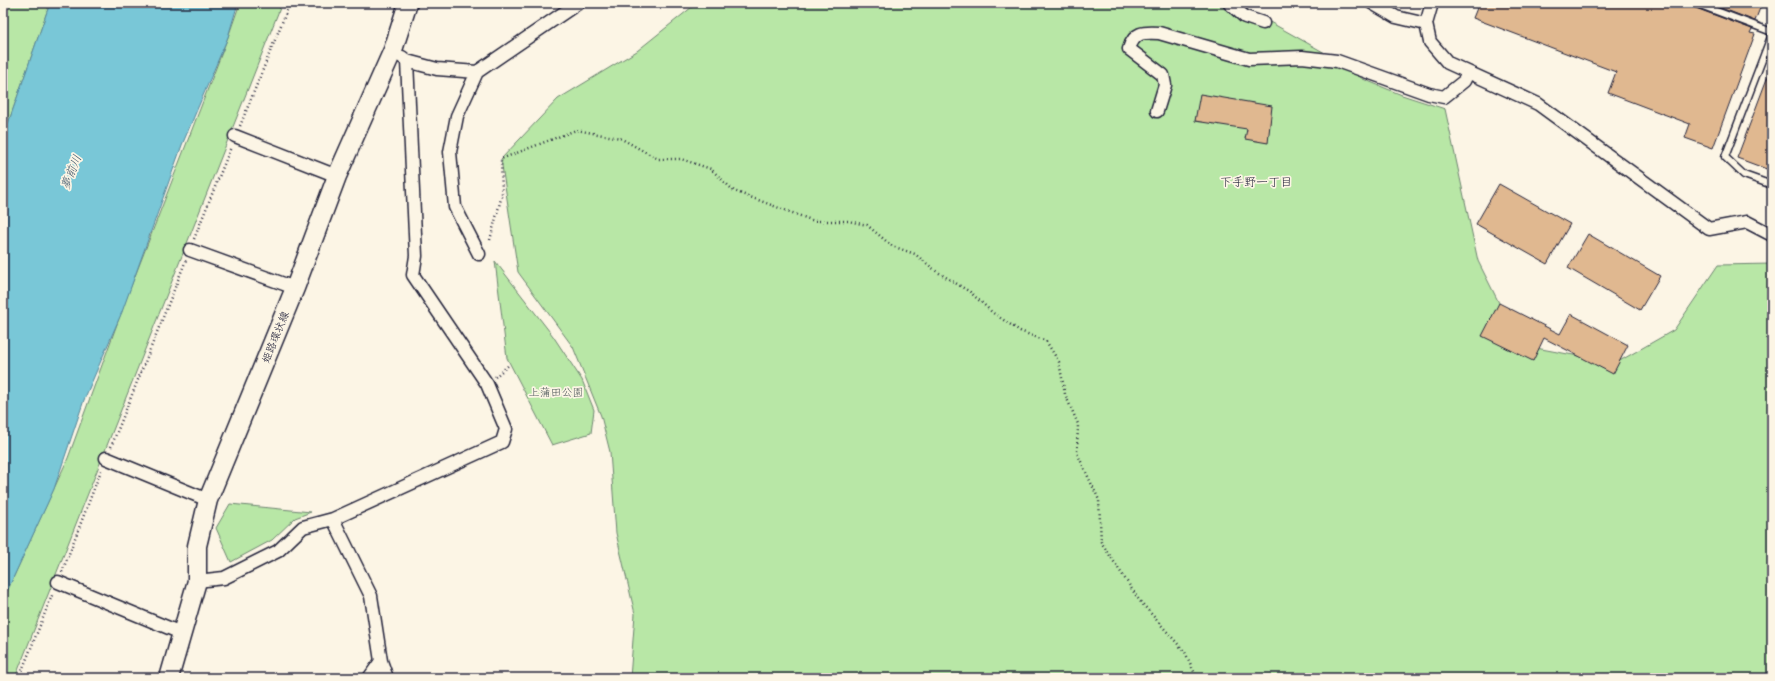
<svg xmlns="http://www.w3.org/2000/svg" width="1775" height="681" viewBox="0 0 1775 681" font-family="Kalam,'Klee One',sans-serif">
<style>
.green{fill:#b8e7a6;stroke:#6d8470}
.water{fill:#79c7d7;stroke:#568599}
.building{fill:#e0b890;stroke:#22223b}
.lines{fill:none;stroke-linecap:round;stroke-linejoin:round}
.service-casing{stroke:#22223b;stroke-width:9}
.minor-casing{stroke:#22223b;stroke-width:15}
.secondary-casing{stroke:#22223b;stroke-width:21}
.path{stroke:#22223b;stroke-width:2.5;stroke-dasharray:1 3;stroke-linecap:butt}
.service{stroke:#fcf5e5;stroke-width:6}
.minor{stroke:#fcf5e5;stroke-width:12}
.secondary{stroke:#fcf5e5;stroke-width:18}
.labels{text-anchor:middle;stroke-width:3.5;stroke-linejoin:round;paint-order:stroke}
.street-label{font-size:11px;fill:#22223b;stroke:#fcf5e5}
.park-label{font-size:11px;fill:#485356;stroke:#fcf5e5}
.water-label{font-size:12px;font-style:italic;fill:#3c546a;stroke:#fcf5e5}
.neighbourhood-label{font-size:12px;fill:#22223b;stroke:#fcf5e5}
</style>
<rect width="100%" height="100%" fill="#fcf5e5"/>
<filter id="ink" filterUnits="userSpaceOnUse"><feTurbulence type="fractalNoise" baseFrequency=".025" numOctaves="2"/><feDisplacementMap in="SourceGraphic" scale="8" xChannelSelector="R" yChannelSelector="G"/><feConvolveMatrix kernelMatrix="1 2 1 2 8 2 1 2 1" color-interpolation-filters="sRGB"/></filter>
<g filter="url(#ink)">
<!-- green -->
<path class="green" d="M5 3H50L3 138V9Z
M240 3H282L15 678H3V600L68 458 128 294 228 37Z
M697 3H1236L1325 53 1363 79 1402 95 1445 109 1478 261 1520 345 1616 363 1674 330 1718 265 1772 264V678H630L635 614 616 533 610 452 601 416 573 347 518 272 501 159 558 99 637 51Z
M495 261 553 336 582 380 594 410 591 433 552 445 507 358Z
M230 504 311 512 295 518 272 540 231 562 216 528Z"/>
<!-- water -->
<path class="water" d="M50 3H238L228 37 182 145 122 312 84 400 54 489 3 600V138Z"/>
<!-- building -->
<path class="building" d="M1479 3H1691L1693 7 1752 29 1750 33 1755 34 1713 148 1685 138 1690 124 1608 93 1616 72 1473 18Z
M1708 3H1762L1755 21Z
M1771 68H1772V171L1737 158Z
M1200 94 1272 106 1268 143 1245 139 1247 129 1195 121Z
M1499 184 1570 224 1547 264 1476 224Z
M1588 234 1660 276 1640 310 1568 268Z
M1499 303 1560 334 1571 314 1628 345 1613 374 1544 338 1533 361 1482 336Z"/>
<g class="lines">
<defs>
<path id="service" d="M1695 3 1772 32
M1772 34 1725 157 1744 175 1772 185"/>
<path id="minor" d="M1229 3 1245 17 1263 23
M1372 3 1396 17 1426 24
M1432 3 1426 24 1430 42 1448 63 1538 104 1709 229 1747 222 1772 235
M402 57 407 61 437 69 477 72 578 3
M477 72 457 116 450 152 455 207 479 254
M1157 111 1165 85 1163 75 1129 49C1134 32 1143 32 1159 33L1249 59 1302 57 1337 61 1429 94 1444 97 1464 81 1468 73
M235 136 337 176
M190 250 295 288
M106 458 208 500
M333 519 371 596 381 661 387 678
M197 581 224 578 278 551 303 527 333 519 502 442 506 429 487 384 413 275 416 256 407 61
M58 582 181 633
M369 678 381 661"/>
<path id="secondary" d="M169 678 197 581V546L208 500 295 288 337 176 393 50 408 3"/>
</defs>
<!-- service casing -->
<use href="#service" class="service-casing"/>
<!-- minor casing -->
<use href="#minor" class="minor-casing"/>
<!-- secondary casing -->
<use href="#secondary" class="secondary-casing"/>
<!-- path -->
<path class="path" d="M3 5V3
M240 126 290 3
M194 239 231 147
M490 240 502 195 501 159 576 130 620 138 658 159H681L711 169 734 191 814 221H848L867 225 892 246 915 254 936 271 970 292 993 313 1020 331 1046 341 1059 362 1065 394 1078 424 1077 453 1099 500 1101 542 1139 600 1185 652 1195 674 1199 678
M495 377 510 364
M111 447 186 260
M62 572 102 468
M19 678 53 593"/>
<!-- service -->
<use href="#service" class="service"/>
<!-- minor -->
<use href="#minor" class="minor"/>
<!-- secondary -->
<use href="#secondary" class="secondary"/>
</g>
</g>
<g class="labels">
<!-- street labels -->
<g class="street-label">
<text transform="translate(275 337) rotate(-68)" y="4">姫路環状線</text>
</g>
<!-- park labels -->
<g class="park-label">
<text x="556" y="396">上蒲田公園</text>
</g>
<!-- water labels -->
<g class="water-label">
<text transform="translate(71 172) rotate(-68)" y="4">夢前川</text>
</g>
<!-- neighbourhood labels -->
<g class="neighbourhood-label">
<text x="1256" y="186">下手野一丁目</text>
</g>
</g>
<!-- margin -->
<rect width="1775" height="681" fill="none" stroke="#fcf5e5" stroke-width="16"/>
<rect x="8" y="8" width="1759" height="665" fill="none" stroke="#22223b" stroke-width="1.5" filter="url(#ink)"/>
</svg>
